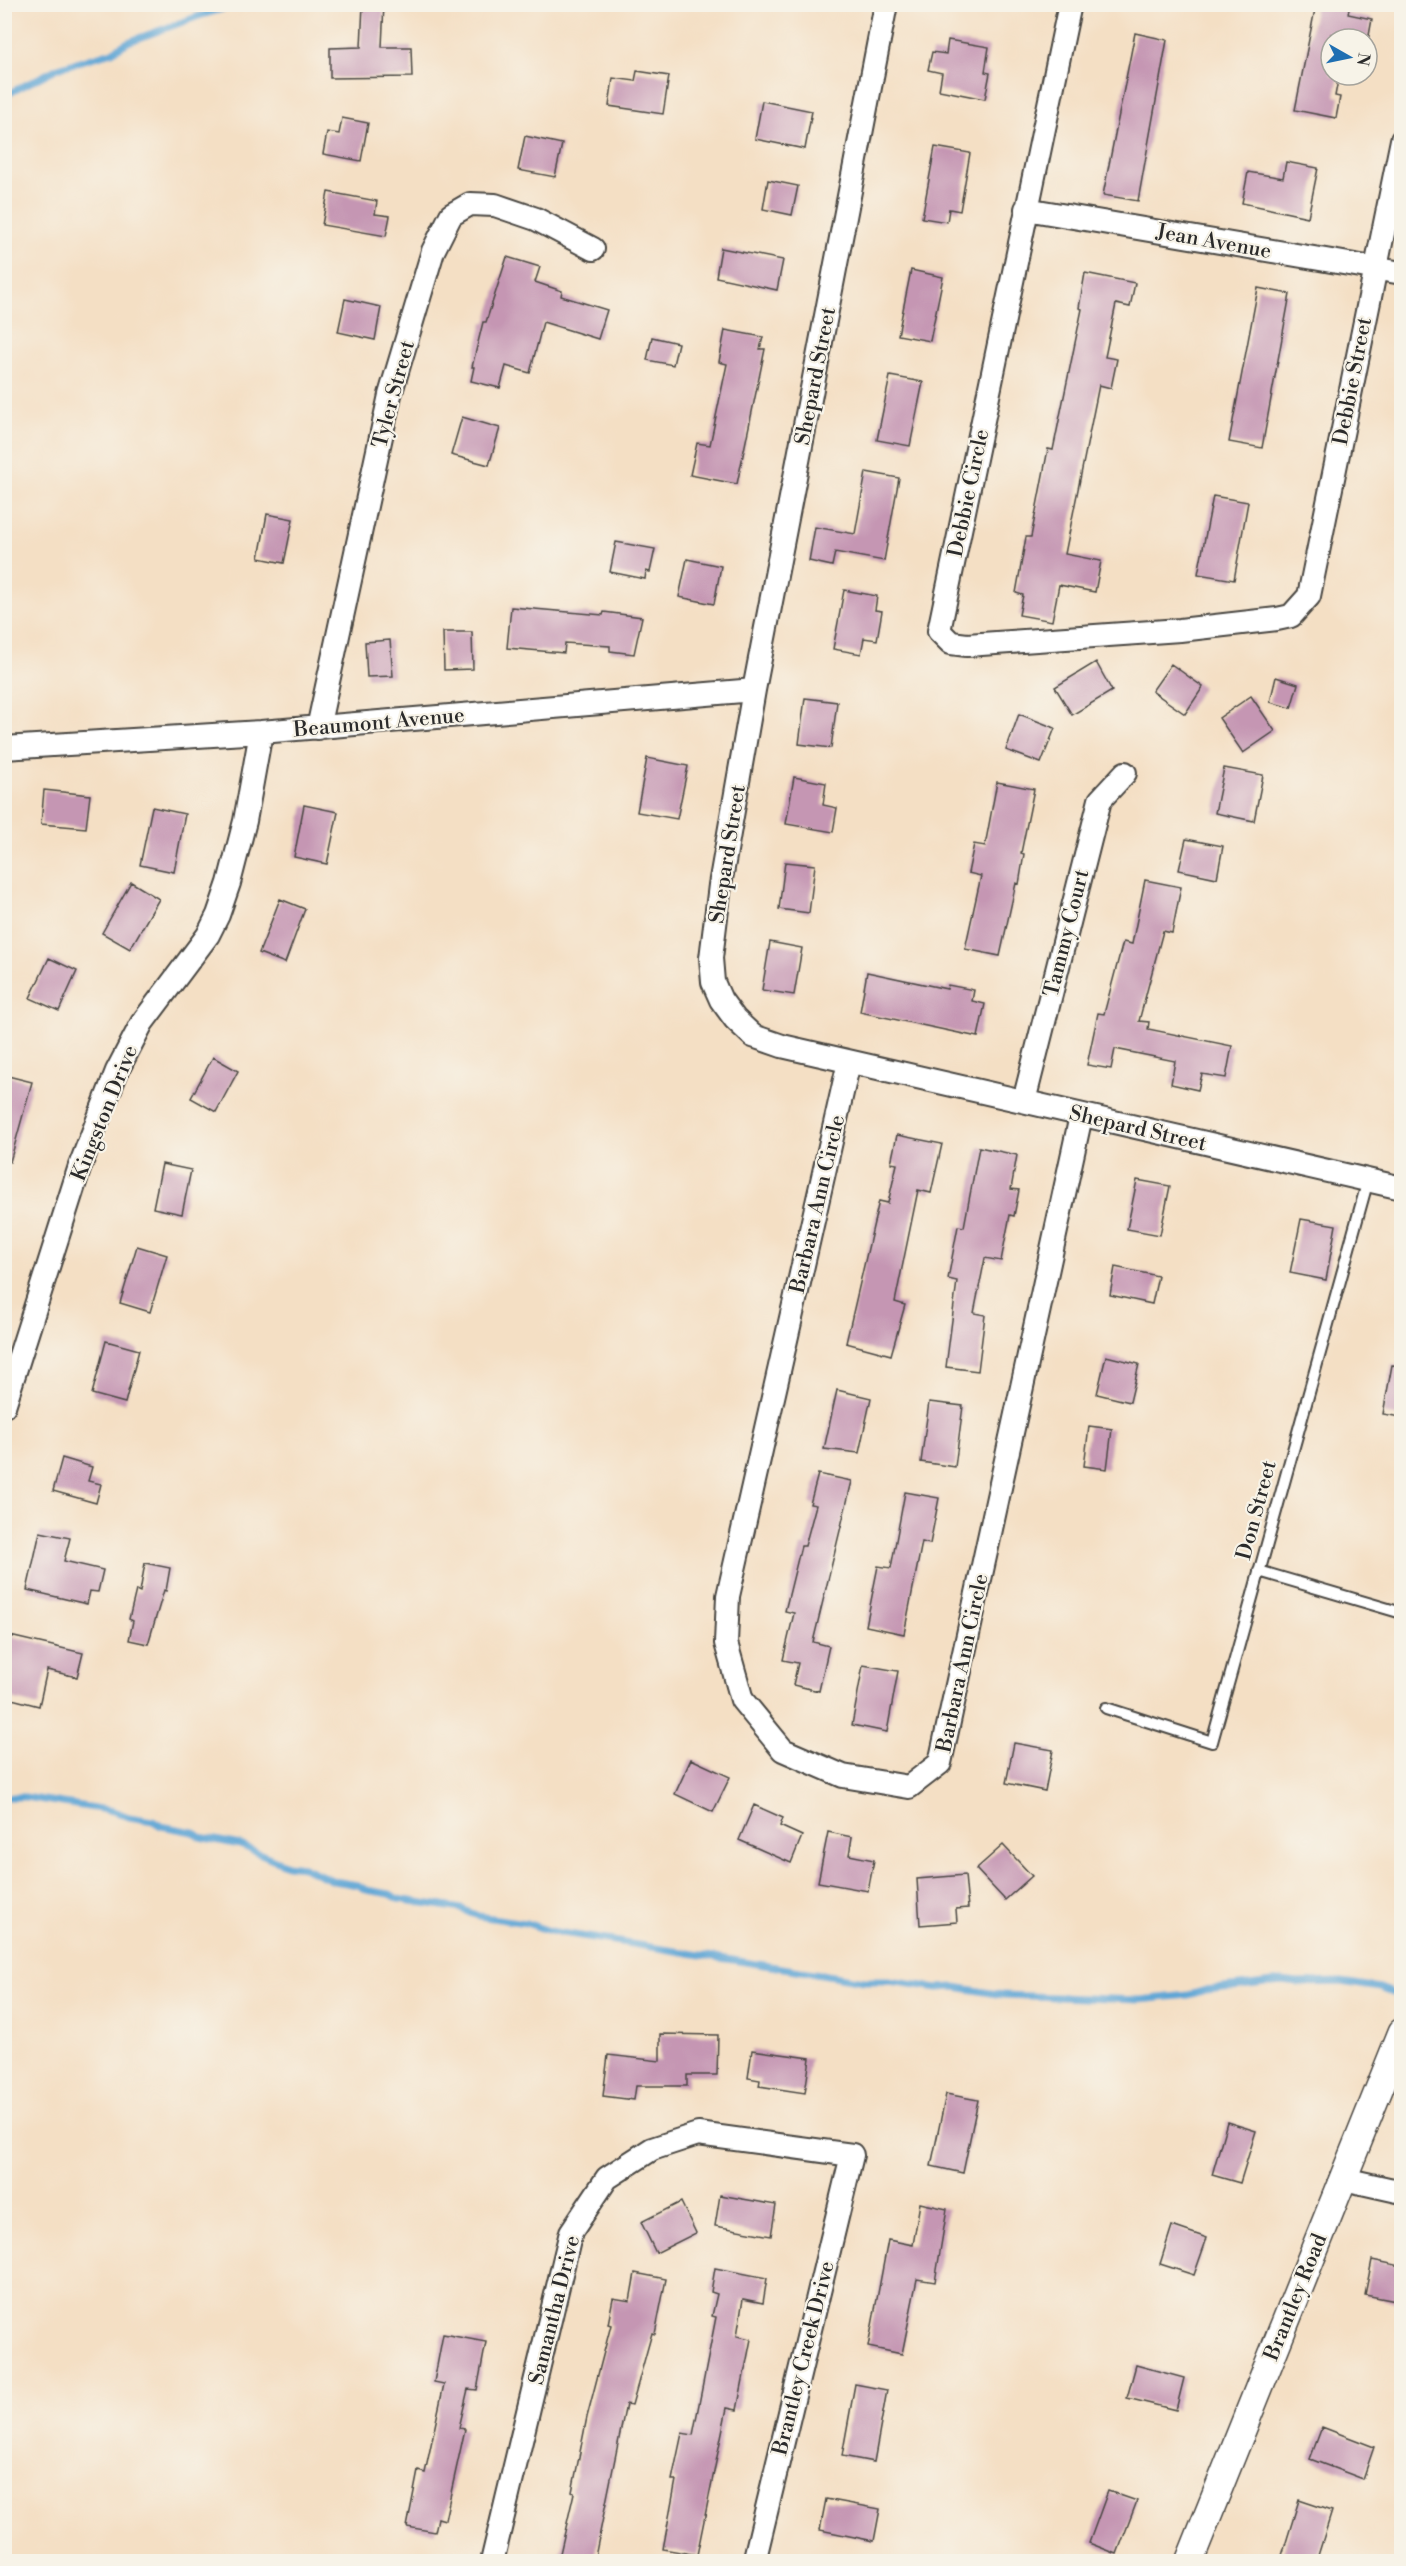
<svg xmlns="http://www.w3.org/2000/svg" width="1406" height="2566" viewBox="0 0 1406 2566" font-family="'Libre Bodoni',serif">
<style>
.lines{fill:none;stroke-linecap:round;stroke-linejoin:round}
.stream{stroke:#5fa6d5;stroke-width:7}
.building{fill:#c596b3}
.service-casing{stroke:#494642;stroke-width:14}
.minor-casing{stroke:#494642;stroke-width:26}
.tertiary-casing{stroke:#494642;stroke-width:30}
.service{stroke:#fff;stroke-width:10}
.minor{stroke:#fff;stroke-width:22}
.tertiary{stroke:#fff;stroke-width:27}
.labels{text-anchor:middle;stroke-width:4.5;stroke-linejoin:round;paint-order:stroke}
.street-label{font-size:21px;fill:#2b2b2b;stroke:#f7f3e8}
</style>
<rect width="100%" height="100%" fill="#f7f3e8"/>
<filter id="ink" filterUnits="userSpaceOnUse"><feTurbulence type="fractalNoise" baseFrequency=".0167" numOctaves="2"/><feDisplacementMap in="SourceGraphic" scale="12" xChannelSelector="R" yChannelSelector="G"/><feConvolveMatrix kernelMatrix="1 2 1 2 8 2 1 2 1" color-interpolation-filters="sRGB"/></filter>
<filter id="wash" filterUnits="userSpaceOnUse"><feTurbulence type="fractalNoise" baseFrequency=".008" numOctaves="4" result="noise"/><feDisplacementMap in="SourceGraphic" scale="24" xChannelSelector="R" yChannelSelector="G"/><feGaussianBlur stdDeviation="1.35" result="paint"/><feColorMatrix in="noise" values="0 0 0 0 0 0 0 0 0 0 0 0 0 0 0 0 0 1.4 0 .05"/><feComposite in="paint" operator="in"/></filter>
<g filter="url(#wash)">
<rect width="100%" height="100%" fill="#f4dfc4"/>
<g class="lines">
<!-- stream -->
<path class="stream" d="M4 96 58 68 112 52 128 42 199 16 239 4
M4 1797H25L113 1811 129 1817 153 1821 161 1826 193 1832 200 1837 240 1845 287 1865 303 1867 334 1881 358 1885 366 1890 390 1894 398 1899 462 1909 478 1916 526 1923 550 1931 864 1981H889L938 1988 955 1987 1003 1995 1139 2000 1189 1995 1206 1990 1282 1981 1298 1983 1342 1982 1380 1988 1395 1994"/>
</g>
<g id="blocks">
<!-- building -->
<path class="building" d="M363 4H384L382 47H411L412 77 330 78V48L361 47Z
M1316 4H1350L1348 14 1372 19 1368 41 1331 34V75H1339L1335 96 1340 97 1336 118 1295 110Z
M1135 33 1167 40 1138 201 1103 195Z
M948 40 989 47 985 72 990 73 985 99 939 90 942 73 928 70 932 52 946 54Z
M637 71 669 76 663 114 609 106 613 78 635 81Z
M762 101 812 111 805 149 755 139Z
M342 118 368 123 361 161 323 154 327 132 339 134Z
M525 136 562 144 555 177 518 170Z
M935 147 970 153 960 211 949 209 947 222 922 218Z
M1286 162 1318 168 1308 217 1242 203 1248 172 1283 178Z
M768 180 798 186 792 215 763 209Z
M328 192 377 201 375 214 390 216 386 236 322 225Z
M721 248 783 260 777 290 716 277Z
M507 257 540 267 535 282 562 291 561 296 607 310 598 339 543 322 530 373 506 366 500 388 471 381 474 367H472L483 322H486Z
M911 270 943 277 930 341 898 335Z
M1085 273 1135 283 1130 307 1116 304 1105 357 1117 359 1111 388 1099 385 1065 554 1101 561 1095 592 1059 585 1052 621 1019 615 1023 595 1016 593 1026 537H1031L1048 449 1053 450 1082 309 1079 308Z
M1258 288 1290 294 1262 448 1229 442Z
M345 299 381 307 375 340 338 332Z
M725 330 763 337 760 349H765L737 484 690 475 697 443 710 445 727 364 719 362Z
M652 337 678 343 673 365 647 360Z
M890 376 923 382 910 446 877 440Z
M462 417 500 428 489 465 451 455Z
M866 472 899 478 884 561 835 552 832 566 809 561 815 527 855 534Z
M1213 496 1248 502 1234 580 1198 574Z
M267 514 293 519 284 563 259 558Z
M616 542 655 549 650 572 646 571 645 579 610 572Z
M687 559 721 566 714 604 679 597Z
M844 590 877 596 875 610 882 611 877 640 864 638 861 654 833 649Z
M511 607 603 615 604 612 642 617 634 654 610 651V646L565 643 564 653 507 648Z
M443 632H472L473 669 444 670Z
M390 640 393 676 367 677 365 642Z
M1096 662 1112 691 1072 715 1055 687Z
M1171 664 1203 687 1185 714 1152 691Z
M1276 677 1298 684 1291 708 1270 702Z
M1251 696 1275 731 1243 753 1219 718Z
M805 698 837 702 831 748 799 744Z
M1019 714 1055 728 1041 763 1006 750Z
M647 758 688 766 677 819 637 812Z
M1224 768 1263 775 1254 821 1215 813Z
M794 777 826 783 823 805 837 808 833 832 786 824Z
M997 782 1034 789 1021 853 1024 854 1019 884 1016 883 1000 956 965 949 981 876 968 873 974 844 985 846Z
M44 790 90 795 86 828 41 824Z
M304 805 338 812 327 864 294 857Z
M152 807 185 814 174 872 140 865Z
M1186 839 1223 846 1217 878 1179 870Z
M785 862 815 865 809 913 779 909Z
M1145 880 1181 887 1172 933 1163 931 1139 1021 1149 1022 1148 1029 1232 1046 1226 1078 1202 1074 1198 1090 1171 1084 1175 1061 1115 1049 1111 1069 1087 1065 1098 1013 1104 1014 1123 942 1132 944Z
M131 882 159 899 130 949 102 933Z
M280 899 305 909 285 963 259 953Z
M770 942 802 948 794 995 762 990Z
M49 958 77 971 59 1011 30 998Z
M867 972 947 989 948 985 974 990 972 1001 985 1004 978 1037 860 1012Z
M213 1057 238 1071 216 1112 191 1098Z
M4 1075 32 1082 10 1162 4 1161Z
M897 1135 942 1144 931 1193 918 1190 895 1302 905 1305 891 1355 846 1343 879 1201 888 1203 897 1164 891 1163Z
M979 1147 1017 1155 1011 1189 1019 1190 1014 1216 1010 1215 1001 1261 985 1258 974 1313 985 1315 978 1371 946 1367 957 1281 948 1279 958 1226 964 1227Z
M162 1164 191 1170 182 1214 153 1208Z
M1137 1180 1170 1186 1160 1235 1127 1229Z
M1301 1219 1336 1225 1326 1280 1290 1273Z
M137 1246 167 1255 150 1312 120 1303Z
M1115 1267 1158 1276 1152 1304 1110 1295Z
M106 1341 139 1350 125 1403 92 1394Z
M1106 1356 1139 1364 1130 1402 1097 1394Z
M1392 1365 1401 1366V1417L1383 1414Z
M837 1390 871 1398 859 1453 824 1449Z
M929 1402 963 1406 955 1467 921 1462Z
M1089 1426 1112 1429 1107 1469 1084 1466Z
M62 1458 92 1467 88 1481 101 1484 96 1503 53 1491Z
M818 1474 852 1481 813 1642 829 1646 819 1691 793 1685 798 1663 783 1660 794 1613 785 1611 801 1546H805L816 1505 810 1504Z
M905 1492 939 1498 930 1544 922 1542 904 1634 866 1626 878 1566 891 1568Z
M40 1532 70 1538 64 1561 103 1570 98 1592 90 1591 87 1604 27 1590Z
M145 1563 170 1568 166 1591 164 1590 148 1644 129 1640 133 1621 129 1619 136 1590 140 1592Z
M10 1636 83 1653 77 1677 47 1670 39 1706 4 1697V1659Z
M863 1665 898 1671 887 1732 852 1725Z
M1014 1743 1053 1750 1045 1791 1006 1783Z
M691 1759 730 1777 713 1812 675 1794Z
M754 1805 783 1818 780 1826 802 1836 791 1863 739 1840Z
M828 1832 852 1837 849 1855 874 1860 868 1891 818 1882Z
M1003 1845 1032 1876 1005 1900 976 1869Z
M965 1875 968 1908 956 1909 957 1922 920 1925 917 1879Z
M660 2034 718 2035 717 2075H687V2086H636L634 2100 603 2096 608 2055 660 2061Z
M752 2050 810 2058 805 2093 759 2086 760 2080 748 2078Z
M946 2094 978 2100 963 2173 931 2166Z
M1227 2122 1256 2131 1240 2183 1212 2175Z
M720 2195 776 2205 771 2236 715 2226Z
M681 2202 696 2233 656 2253 641 2222Z
M920 2203 947 2209 935 2282 917 2279 902 2354 868 2347 888 2240 913 2245Z
M1172 2226 1207 2238 1194 2275 1160 2264Z
M1372 2260 1401 2266V2302L1365 2295Z
M715 2268 767 2278 763 2303 743 2299 737 2336 751 2339 737 2410 727 2408 697 2555 663 2549 676 2480H672L682 2433 693 2435 716 2317 712 2316 717 2294 711 2292Z
M635 2273 666 2279 655 2334 652 2333 632 2405 626 2404 594 2562H558L574 2493 572 2492 587 2417 611 2325 608 2324 613 2298 630 2301Z
M443 2334 486 2342 477 2390 468 2389 459 2428 465 2429 445 2520 438 2518 435 2532 407 2527 418 2471 425 2473 444 2384 434 2382Z
M1136 2365 1184 2378 1176 2410 1127 2398Z
M855 2384 887 2390 874 2462 842 2456Z
M1322 2427 1374 2447 1363 2479 1310 2459Z
M1108 2491 1137 2501 1117 2554 1089 2543Z
M826 2499 880 2509 874 2541 820 2530Z
M1299 2500 1332 2511 1316 2562H1280Z"/>
</g>
</g>
<g filter="url(#ink)">
<use href="#blocks" fill-opacity="0" stroke="#494642" stroke-width="1.5"/>
<g class="lines">
<defs>
<path id="service" d="M1259 1571 1402 1613
M1106 1708 1212 1742 1368 1180"/>
<path id="minor" d="M886 4 754 690 720 885 711 958 713 982 721 1000 735 1019 753 1036 782 1046 1402 1188
M1070 4 939 631 951 643 967 645 1180 630 1277 619 1291 616 1309 596 1402 140
M1026 209 1402 273
M318 728 390 395 433 251 451 215 470 204 495 205 536 219 593 249
M4 748 261 732 754 690
M849 1062 728 1596 726 1643 742 1700 783 1750 843 1776 909 1787 940 1763 1081 1116
M1024 1101 1100 800 1125 773
M4 1406 80 1166 117 1071 142 1023 208 935 218 915 229 883 245 821 261 732
M1344 2179 1402 2192
M492 2562 571 2232 607 2178 652 2149 698 2134 852 2155 754 2562"/>
<path id="tertiary" d="M1189 2562 1402 2032"/>
</defs>
<!-- service casing -->
<use href="#service" class="service-casing"/>
<!-- minor casing -->
<use href="#minor" class="minor-casing"/>
<!-- tertiary casing -->
<use href="#tertiary" class="tertiary-casing"/>
<!-- service -->
<use href="#service" class="service"/>
<!-- minor -->
<use href="#minor" class="minor"/>
<!-- tertiary -->
<use href="#tertiary" class="tertiary"/>
</g>
</g>
<g class="labels">
<!-- street labels -->
<g class="street-label">
<text transform="translate(1214 241) rotate(10)" y="7">Jean Avenue</text>
<text transform="translate(815 376) rotate(-79)" y="7">Shepard Street</text>
<text transform="translate(1352 381) rotate(-79)" y="7">Debbie Street</text>
<text transform="translate(393 394) rotate(-75)" y="7">Tyler Street</text>
<text transform="translate(968 493) rotate(-78)" y="7">Debbie Circle</text>
<text transform="translate(379 722) rotate(-5)" y="7">Beaumont Avenue</text>
<text transform="translate(727 854) rotate(-81)" y="7">Shepard Street</text>
<text transform="translate(1066 933) rotate(-76)" y="7">Tammy Court</text>
<text transform="translate(104 1113) rotate(-68)" y="7">Kingston Drive</text>
<text transform="translate(1138 1128) rotate(13)" y="7">Shepard Street</text>
<text transform="translate(817 1204) rotate(-77)" y="7">Barbara Ann Circle</text>
<text transform="translate(1256 1510) rotate(-75)" y="7">Don Street</text>
<text transform="translate(962 1663) rotate(-78)" y="7">Barbara Ann Circle</text>
<text transform="translate(1295 2297) rotate(-68)" y="7">Brantley Road</text>
<text transform="translate(554 2310) rotate(-76)" y="7">Samantha Drive</text>
<text transform="translate(803 2358) rotate(-76)" y="7">Brantley Creek Drive</text>
</g>
</g>
<!-- margin -->
<rect width="1406" height="2566" fill="none" stroke="#f7f3e8" stroke-width="24"/>
<!-- north arrow -->
<g transform="translate(1349 57) rotate(99)"><circle r="28" fill="#f7f3e8" stroke="#a5a39c" stroke-width="1.5"/>
<path d="M0-4.5L10 22L0 15L-10 22Z" fill="#1f6fb2"/>
<text y="-9" font-size="16" font-weight="bold" text-anchor="middle" fill="#2b2b2b">N</text>
</g>
</svg>
